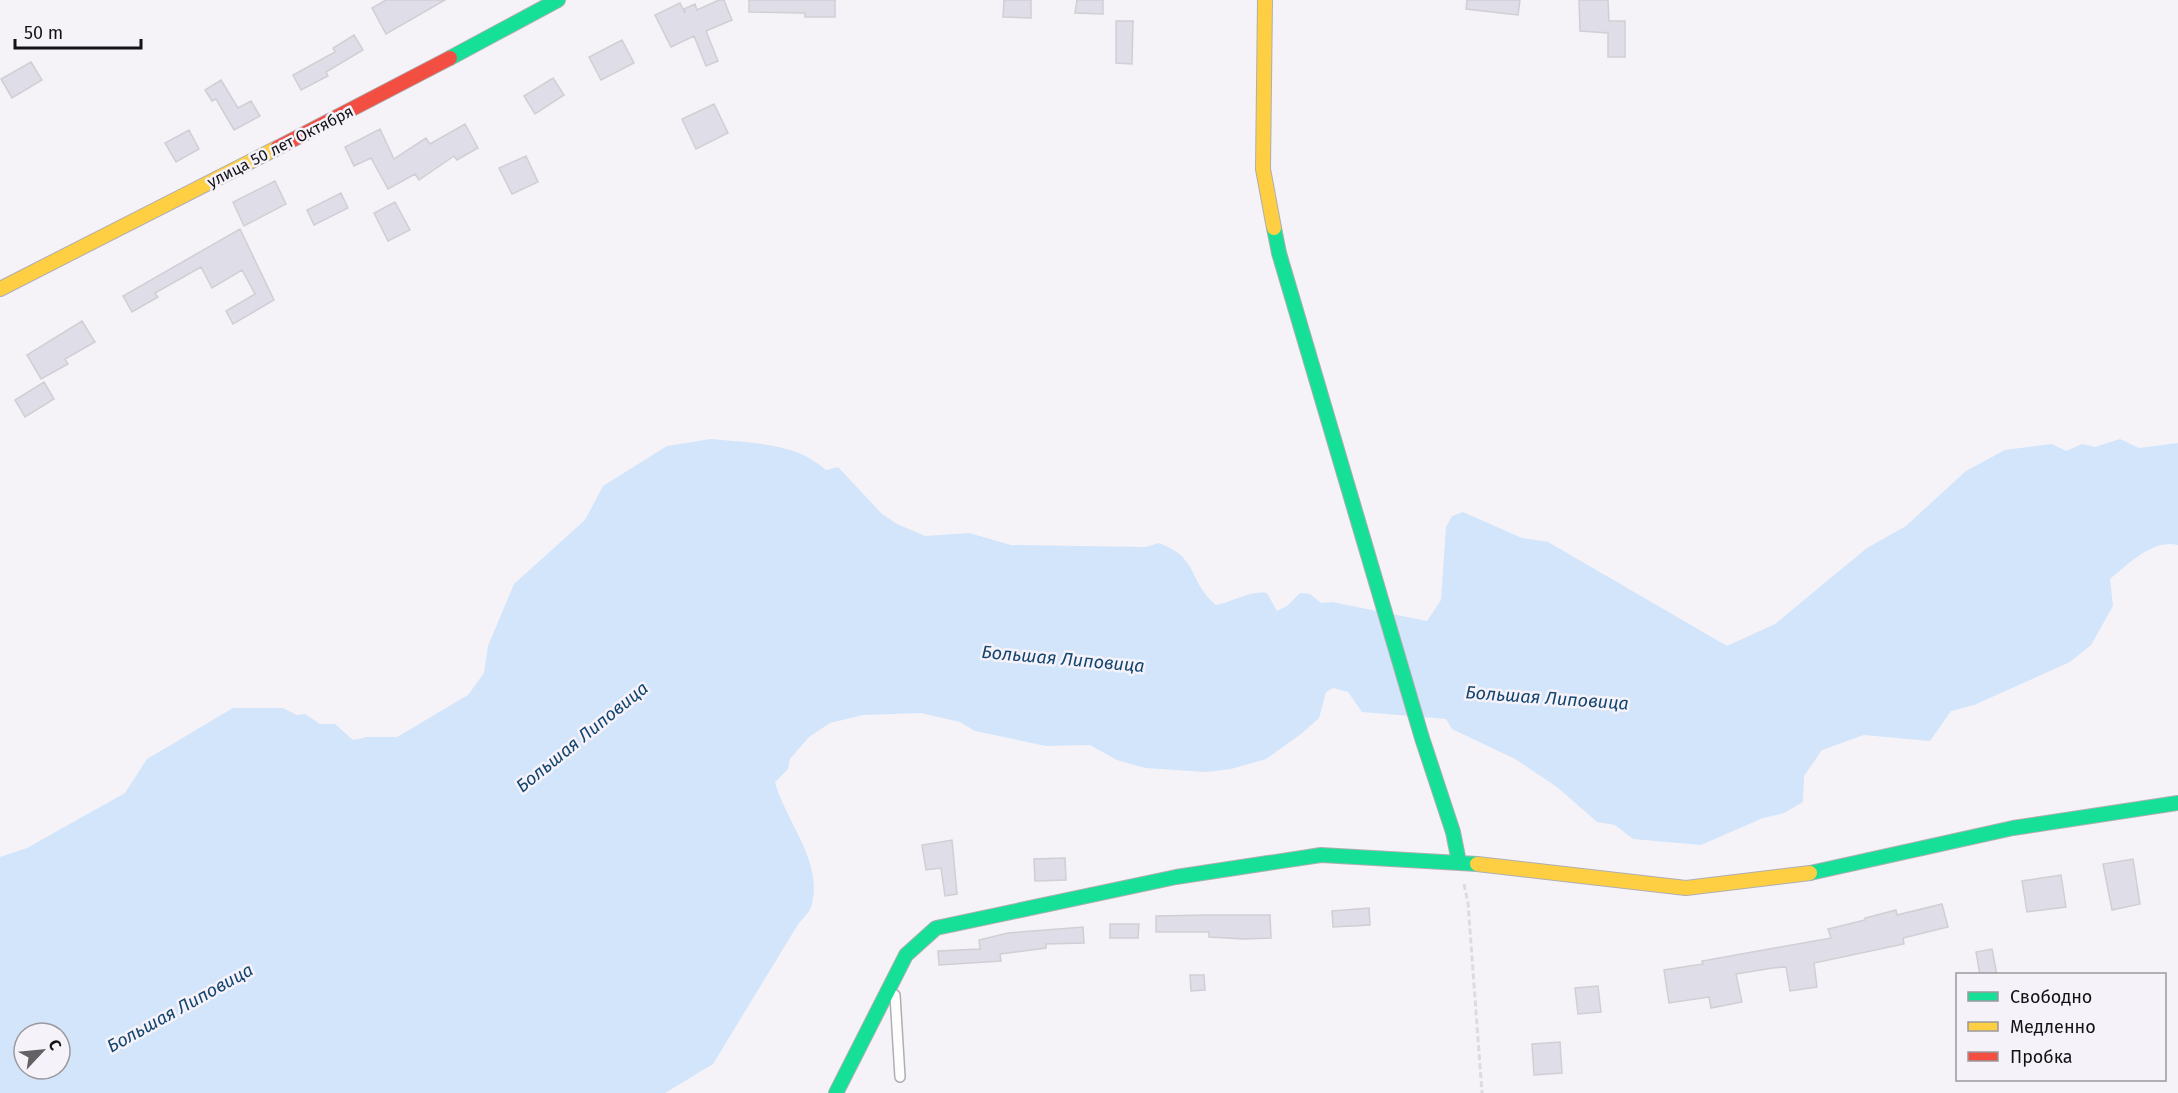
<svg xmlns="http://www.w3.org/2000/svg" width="2178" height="1093" viewBox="0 0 2178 1093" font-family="'Fira Sans',sans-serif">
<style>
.water{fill:#d2e5fa;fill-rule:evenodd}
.building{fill:#dedde8;stroke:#d0cfd3;stroke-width:1.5}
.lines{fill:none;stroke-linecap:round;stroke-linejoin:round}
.lane-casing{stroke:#afaeb1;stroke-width:12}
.fast-casing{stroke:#afaeb1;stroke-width:16}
.slow-casing{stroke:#afaeb1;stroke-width:16}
.jam-casing{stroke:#afaeb1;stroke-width:16}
.path{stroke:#dcdcdd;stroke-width:3;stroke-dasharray:6 3;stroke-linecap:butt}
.lane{stroke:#fefdfe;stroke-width:9}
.fast{stroke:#16e098;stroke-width:14}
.slow{stroke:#ffcf43;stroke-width:14}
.jam{stroke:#f24e42;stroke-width:14}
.labels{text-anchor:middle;stroke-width:5;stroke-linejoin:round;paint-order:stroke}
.street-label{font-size:16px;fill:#131214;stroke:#f5f2f9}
.water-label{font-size:18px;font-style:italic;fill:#124570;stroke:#f5f2f9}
</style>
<rect width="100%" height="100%" fill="#f5f3f8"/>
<!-- water -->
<path class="water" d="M711 439C750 443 796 442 826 470L838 467 882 514 897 524 925 536 969 533 1011 545 1146 547 1159 543C1200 558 1188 582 1216 605 1233 602 1250 590 1267 593L1277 611 1287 606 1300 593 1310 594 1321 603 1332 602 1427 621 1441 600 1446 527 1452 516 1463 512 1522 538 1548 542 1727 646 1775 624 1867 548 1906 526 1966 471 2005 450 2052 444 2066 451 2082 444 2095 447 2120 439 2139 448 2178 443V545C2152 539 2129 564 2110 579L2113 606 2091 645 2070 662 1974 705 1951 711 1930 741 1864 735 1822 750 1804 776 1803 802 1784 813 1763 818 1701 845 1633 839 1615 825 1597 822 1557 787 1515 759 1452 729 1446 719 1362 712 1348 692 1333 688 1326 692 1319 718 1301 734 1266 759 1231 769 1206 772 1145 768 1117 760 1090 745 1046 746 975 731 960 722 921 713 863 715 830 723 809 737 790 759 788 769 775 782C785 821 825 863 811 907 809 913 801 920 797 926L713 1064 665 1093H0V857L27 848 125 793 147 759 233 708H283L297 715 305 714 320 724H335L353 740 367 737H397L468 695 484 673 488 646 514 584 585 520 603 486 667 446ZM24 1033H60V1069H24Z"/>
<!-- building -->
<path class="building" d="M386 0H445L386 34 372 8Z
M719 0H724L732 20 706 31 718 61 706 66 694 36 671 47 655 15 680 3 685 13 684 9 695 4 697 10Z
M749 0H835V17H805V13L749 12Z
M1004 0H1031V18L1003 17Z
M1077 0H1103V14L1075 13Z
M1467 0H1520L1518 15 1466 9Z
M1579 0H1608L1609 21H1625V57H1608V33L1580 31Z
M1116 21H1133L1132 64 1116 63Z
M354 35 363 50 326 72 328 76 301 90 293 75 335 52 333 48Z
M622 40 634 63 601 80 589 57Z
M31 62 42 80 12 98 1 79Z
M553 78 564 95 535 114 524 96Z
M221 80 238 108 251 101 260 116 234 130 216 99 212 101 205 90Z
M714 104 728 133 696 149 682 119Z
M465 124 478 148 457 160 454 156 419 180 415 174 388 189 371 158 354 166 345 147 380 129 394 159 426 138 430 144Z
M189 130 199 149 176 162 165 143Z
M526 156 538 182 512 194 499 168Z
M275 181 286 204 244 226 233 202Z
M341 193 348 208 314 225 307 210Z
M395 202 410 230 388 241 374 213Z
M240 229 274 300 233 324 226 311 255 294 242 270 212 288 201 267 155 293 158 297 132 312 123 296Z
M82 321 95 342 65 359 68 364 41 379 27 355Z
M44 382 54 399 25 417 15 400Z
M952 840 957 894 945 896 941 868 926 870 922 845Z
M1065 858 1066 880 1035 881 1034 859Z
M2133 859 2140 904 2112 910 2103 864Z
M2061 875 2066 907 2027 912 2022 881Z
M1942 904 1948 927 1903 938 1904 944 1814 963 1817 987 1790 991 1786 967 1773 968 1736 974 1742 1002 1711 1008 1709 997 1669 1003 1664 970 1703 964 1702 961 1831 938 1828 929 1865 920V918L1896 910 1897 915Z
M1369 908 1370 925 1333 927 1332 911Z
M1209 915H1270L1271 938 1244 939 1209 937V932H1156V916Z
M1110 924H1139L1138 938H1110Z
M1083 927 1084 943 1046 944V948L1000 954 1001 961 939 965 938 951 980 949 979 940 1008 933Z
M1992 949 1997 975H1980L1976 952Z
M1190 975H1204L1205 990 1191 991Z
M1598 986 1601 1012 1578 1014 1575 988Z
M1560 1042 1562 1073 1534 1075 1532 1044Z"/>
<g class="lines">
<defs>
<path id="lane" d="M895 995 900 1077"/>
<path id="fast" d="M450 58 558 0
M1274 228 1279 253 1422 738 1453 832 1459 862
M1810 873 2013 828 2178 803
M836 1093 906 955 936 928 1176 877 1321 855 1477 864"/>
<path id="slow" d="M1265 0 1263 169 1274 228
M0 289 277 148
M1477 864 1686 888 1810 873"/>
<path id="jam" d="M277 148 450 58"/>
</defs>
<!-- lane casing -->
<use href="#lane" class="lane-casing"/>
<!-- fast casing -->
<use href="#fast" class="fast-casing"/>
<!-- slow casing -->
<use href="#slow" class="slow-casing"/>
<!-- jam casing -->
<use href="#jam" class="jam-casing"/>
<!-- path -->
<path class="path" d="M1464 884 1468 903 1482 1093"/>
<!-- lane -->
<use href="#lane" class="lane"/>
<!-- fast -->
<use href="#fast" class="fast"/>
<!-- slow -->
<use href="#slow" class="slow"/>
<!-- jam -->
<use href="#jam" class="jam"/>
</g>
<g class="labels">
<!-- street labels -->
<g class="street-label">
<text transform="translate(280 146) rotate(-27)" y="6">улица 50 лет Октября</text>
</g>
<!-- water labels -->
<g class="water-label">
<text transform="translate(1063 659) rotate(5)" y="6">Большая Липовица</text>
<text transform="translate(1547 698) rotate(4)" y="6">Большая Липовица</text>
<text transform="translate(582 737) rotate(-39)" y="6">Большая Липовица</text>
<text transform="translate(180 1008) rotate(-29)" y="6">Большая Липовица</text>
</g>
</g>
<!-- legend -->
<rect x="1956" y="973" width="210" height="108" fill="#f5f2f9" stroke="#9b989d" stroke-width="1.5"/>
<rect x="1968" y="992" width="30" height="9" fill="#16e098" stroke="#9b989d" stroke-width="1.5"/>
<text x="2010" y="1003" font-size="18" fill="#131214">Свободно</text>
<rect x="1968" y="1022" width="30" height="9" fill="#ffcf43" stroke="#9b989d" stroke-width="1.5"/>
<text x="2010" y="1033" font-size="18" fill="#131214">Медленно</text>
<rect x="1968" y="1052" width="30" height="9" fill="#f24e42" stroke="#9b989d" stroke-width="1.5"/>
<text x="2010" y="1063" font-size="18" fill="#131214">Пробка</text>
<!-- north arrow -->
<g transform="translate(42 1051) rotate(64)"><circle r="28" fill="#f5f2f9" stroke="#9b989d" stroke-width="1.5"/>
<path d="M0-4.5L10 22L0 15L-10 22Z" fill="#626164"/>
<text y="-9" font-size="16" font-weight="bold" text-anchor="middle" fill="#131214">С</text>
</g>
<!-- scale -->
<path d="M15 39v9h126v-9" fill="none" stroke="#131214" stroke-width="3"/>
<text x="24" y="39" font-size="18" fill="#131214" stroke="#f5f2f9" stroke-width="4.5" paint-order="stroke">50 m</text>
</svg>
